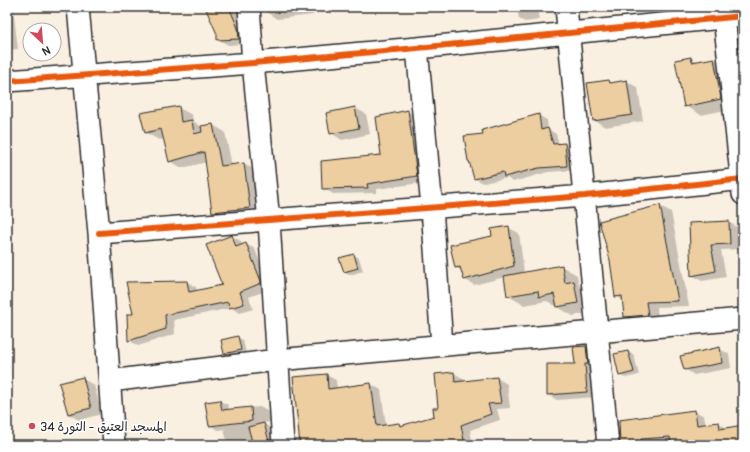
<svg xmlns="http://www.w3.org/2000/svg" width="750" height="452" viewBox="0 0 750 452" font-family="Pangolin,'Playpen Sans Arabic',sans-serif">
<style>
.shadow{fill:#0003}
.building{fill:#edcea0;stroke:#2b2b2b}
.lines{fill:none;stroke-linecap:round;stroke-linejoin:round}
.street-casing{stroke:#2b2b2b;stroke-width:24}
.street{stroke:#fff;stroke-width:21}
.cycleway-casing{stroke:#fff;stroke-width:8}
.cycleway{stroke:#e8590c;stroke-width:6}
.poi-dot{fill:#d1495b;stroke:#fff;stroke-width:1.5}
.labels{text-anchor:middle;stroke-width:3;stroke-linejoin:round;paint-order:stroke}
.poi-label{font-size:13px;fill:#2b2b2b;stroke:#fff;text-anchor:start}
</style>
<rect width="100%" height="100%" fill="#faf0e2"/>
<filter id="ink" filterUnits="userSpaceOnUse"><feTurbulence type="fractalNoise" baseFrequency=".025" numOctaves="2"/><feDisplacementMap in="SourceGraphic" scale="8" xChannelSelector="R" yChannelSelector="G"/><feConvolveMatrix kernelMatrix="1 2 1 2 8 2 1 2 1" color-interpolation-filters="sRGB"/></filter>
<g filter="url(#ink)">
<!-- shadow -->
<path class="shadow" d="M7 7H13L18 49 7 50Z
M206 7H233L236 9 248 35V44L228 45 218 39V34Z
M265 7H312L313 15 277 19 266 12Z
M484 7H499L486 8Z
M517 7H537L539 20 525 22 519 19Z
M691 58 698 62 714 59 730 68 736 108 701 115 685 106Z
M609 81 613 84 627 81 638 88 643 121 605 127 594 120Z
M179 108 192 115 193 121 202 127 213 125 225 132 232 166 244 164 257 171 262 215 226 219 213 212 207 162 182 168 170 161 164 139 159 140 146 133 141 114Z
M355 108 366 114 370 134 342 140 331 133Z
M407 111 417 117 427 182 377 189V193L333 194 323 188 383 156Z
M538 115 547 120 548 129 556 134 559 144H565L574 149 575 170 548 172 513 182 507 178 483 183 474 178 484 134Z
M660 206 671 212 689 306 657 307 658 321 636 323 625 317 624 301 616 296Z
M728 222 739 228 740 249 721 250 726 277 702 281 692 275 690 224Z
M509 228 519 233 524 273 561 266 577 275 579 285 590 291 593 312 573 316 547 301 524 305 508 296 505 277 474 285 464 279 462 271 455 267 493 237Z
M232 236 241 241 242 245 246 244 255 249 270 289 249 297 253 309 240 313 231 308 174 320 175 334 138 346 129 340 134 315 187 282 196 287 197 291 223 285Z
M354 255 359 258 363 271 350 275 344 272Z
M237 337 243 340 246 353 231 357 225 354 222 341Z
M586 347 596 352V397L557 400 548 395 576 365 574 348Z
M720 349 729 354 731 368 694 375 685 369Z
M628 352 634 355 639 375 625 378 619 375 615 355Z
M454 373 464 379V382L497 378 507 384 510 408 497 409 500 420 470 430 473 445H319L326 375 336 380 337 389 371 384 381 390 386 425 399 424 403 426 435 417Z
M83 379 94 385 102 414 79 420 68 414Z
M220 401 228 405 229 410 260 407 268 411 270 422 263 423 272 429 277 445H228L224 429 218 430 209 425Z
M695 411 704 416 706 425 719 423 728 429 743 426V445H672V442L650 444V445H621L620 421Z"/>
<!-- building -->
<path class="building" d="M205 7H229L238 28 239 39 217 40V34Z
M691 57 692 62 714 58 721 99 684 107 675 60Z
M609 80 610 83 627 80 632 115 593 121 587 83Z
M179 106 181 122 192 120 194 134 202 132 201 126 213 124 221 166 244 163 250 208 212 212 204 152 169 162 161 129 145 133 140 113Z
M355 107 359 128 330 134 326 113Z
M408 110 417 176 367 184 368 188 322 189 321 161 381 155 376 117Z
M539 114 541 130 548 128 553 144 565 143 567 166 539 168 504 177 503 172 474 179 469 161H468L464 136 483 134 482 130Z
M660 205 678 301 646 302 648 315 624 317 622 296 615 297 610 260 599 221Z
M729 221 730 244 711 245 716 271 691 276 689 223Z
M509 226 514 266 464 280 460 267 455 268 450 245 492 236 491 229Z
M232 235 236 247 246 243 261 281V283L240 292 244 304 229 308 228 302 165 315 166 329 128 341 127 314H133L126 282 187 281 189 292 222 285 206 245Z
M354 254 358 268 344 272 339 258Z
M562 265 565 283 574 281 578 303 557 307 554 294 539 297 538 291 507 296 504 276Z
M238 336 241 350 224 354 221 340Z
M586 346 588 364H585L587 392 547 395V364H575L573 347Z
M720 347 722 363 684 370 680 356Z
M628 351 634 372 619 376 614 354Z
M454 372 455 382 497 377 501 403 488 404 491 414 461 425 465 445H436L435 441 422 445H300L293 377 327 374 328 389 371 383 377 426 399 423 400 426 434 416 433 408H438L435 374Z
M83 377 91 408 68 414 59 383Z
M220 400 222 410 251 407 252 421 209 426 205 402Z
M695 410 697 425 719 422 720 429 743 425V445H671L670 437 641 439V445H620L619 420Z
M264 423 270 445H253L248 427Z"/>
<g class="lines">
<defs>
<path id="street" d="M78 7 99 233 114 445
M249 7 253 63 269 221 283 445
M566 7 608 445
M723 7 743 194
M417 48 432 208 442 345
M7 81 253 63 417 48 743 16
M99 233 585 196 743 179
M110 381 277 360 743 319"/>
</defs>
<!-- street casing -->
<use href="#street" class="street-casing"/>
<!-- street -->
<use href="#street" class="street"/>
<defs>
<path id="cycleway" d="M7 81 253 63 417 48 743 16
M99 233 585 196 743 179"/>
</defs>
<!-- cycleway casing -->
<use href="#cycleway" class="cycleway-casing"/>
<!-- cycleway -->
<use href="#cycleway" class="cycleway"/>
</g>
</g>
<!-- markers -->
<circle class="poi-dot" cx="32" cy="426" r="4"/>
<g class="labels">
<!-- poi labels -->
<g class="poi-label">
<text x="40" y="431">المسجد العتيق - الثورة 34</text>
</g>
</g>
<!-- margin -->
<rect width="750" height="452" fill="none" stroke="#fff" stroke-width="24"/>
<rect x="12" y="12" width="726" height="428" fill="none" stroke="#2b2b2b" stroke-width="1.5" filter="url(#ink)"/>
<!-- north arrow -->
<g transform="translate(42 42) rotate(154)"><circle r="19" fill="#ffffff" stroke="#aaaaaa"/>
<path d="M0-3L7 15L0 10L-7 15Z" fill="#d1495b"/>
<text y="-6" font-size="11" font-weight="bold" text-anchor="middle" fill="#2b2b2b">N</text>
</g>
</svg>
